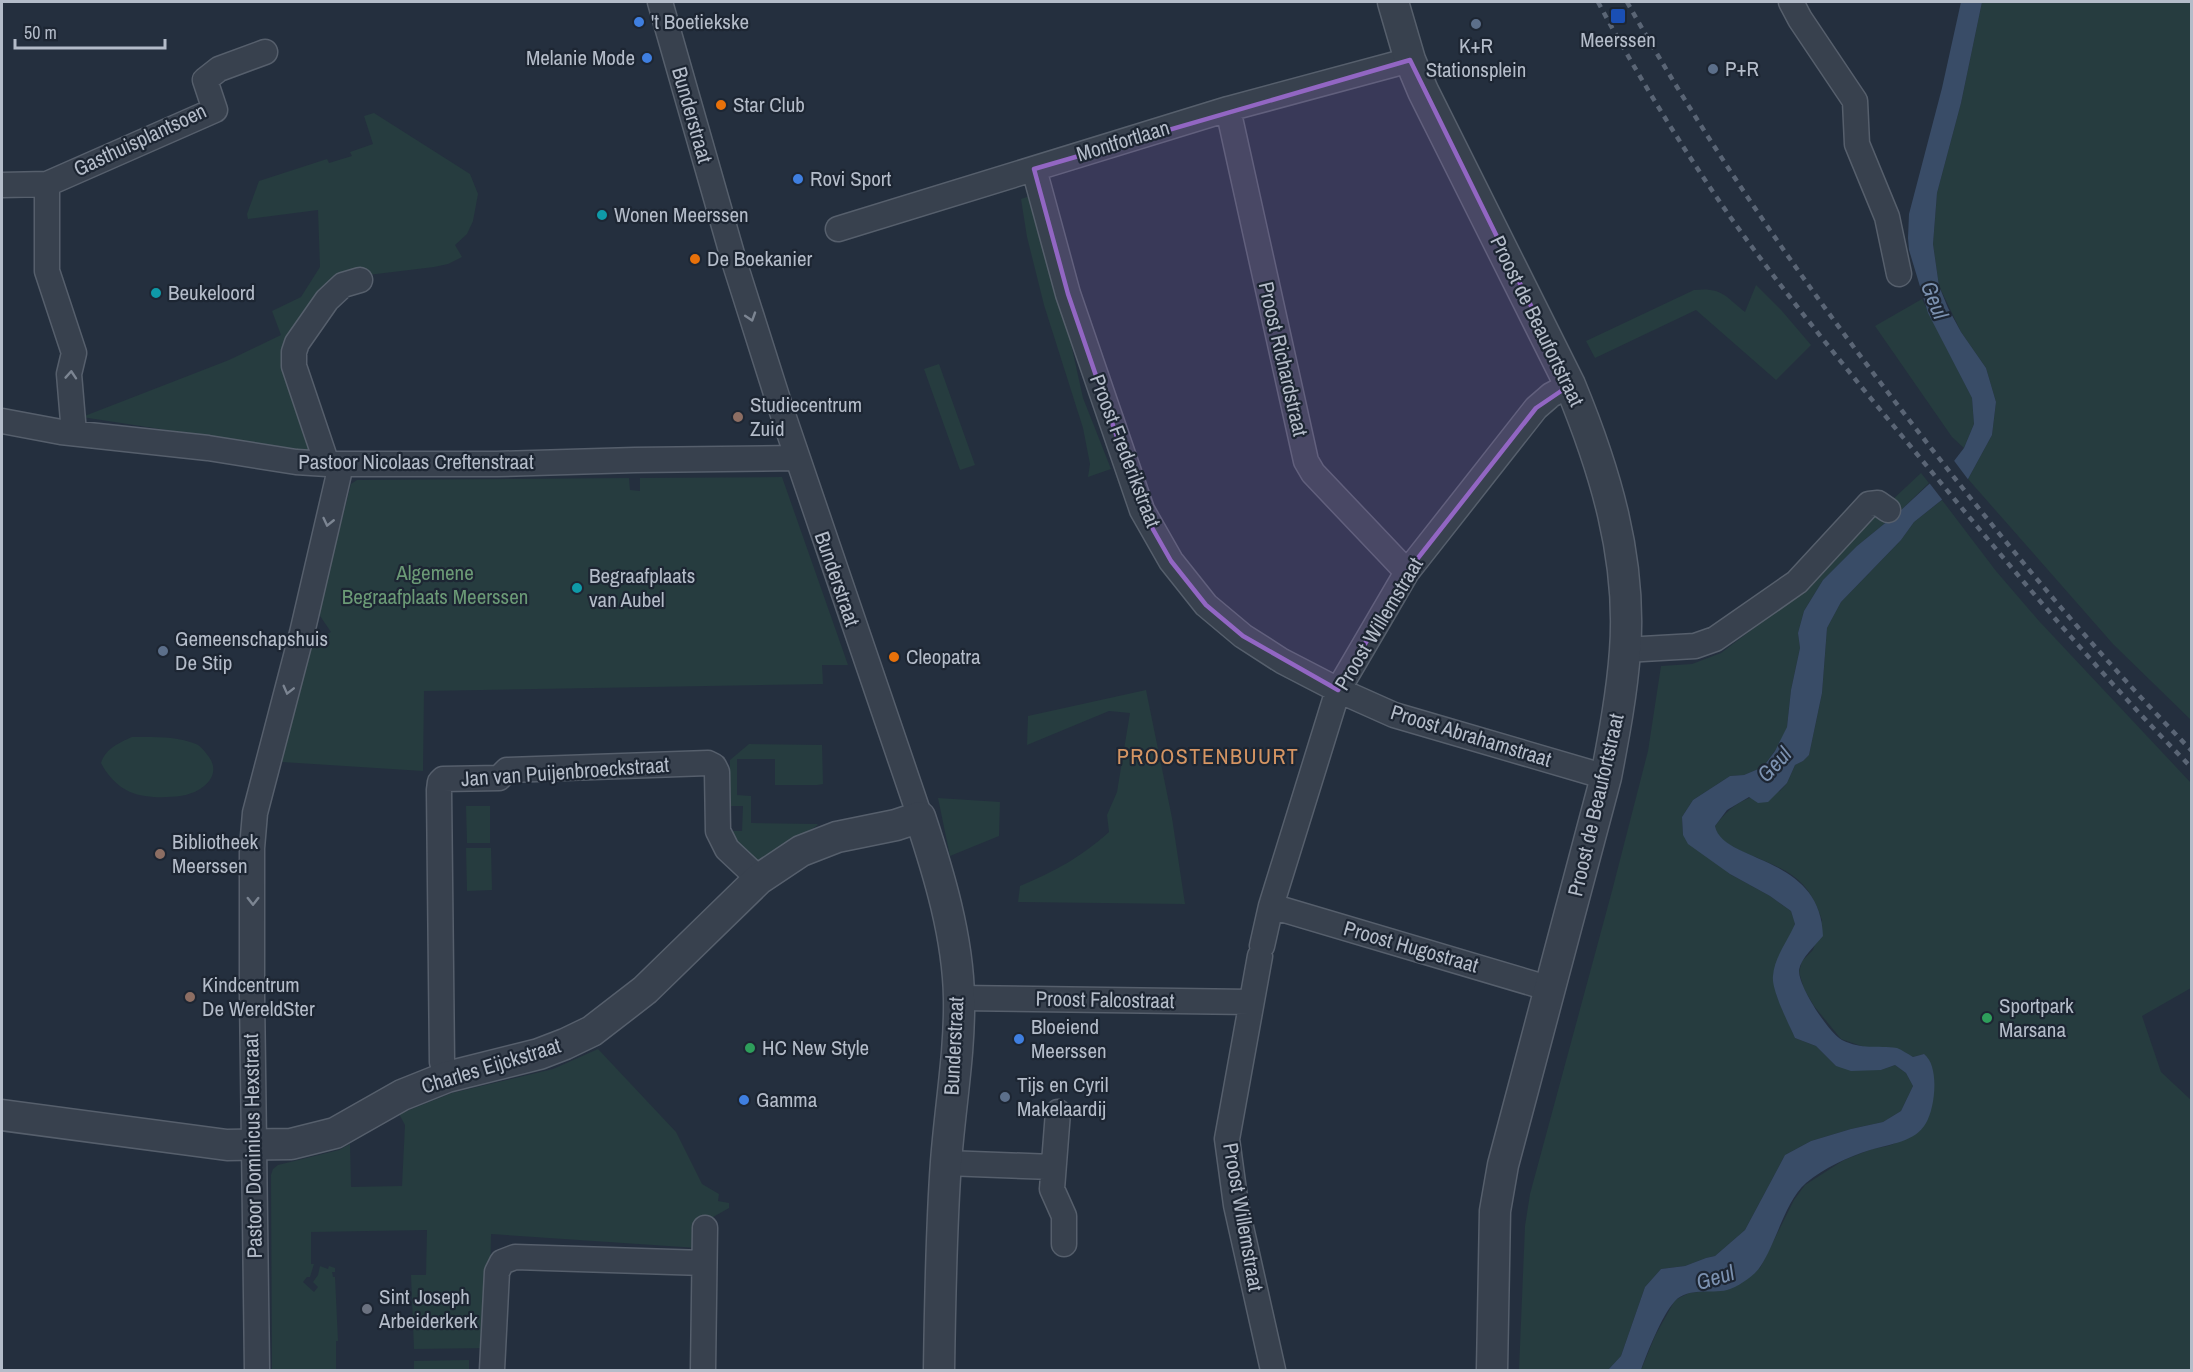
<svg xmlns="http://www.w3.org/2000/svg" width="2193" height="1372" viewBox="0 0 2193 1372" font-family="'Archivo Narrow',sans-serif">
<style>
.green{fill:#263c3f}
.water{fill:#394c67}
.pier{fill:#242f3e}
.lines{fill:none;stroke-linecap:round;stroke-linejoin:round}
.minor-casing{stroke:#565f6c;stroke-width:27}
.tertiary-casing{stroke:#565f6c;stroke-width:33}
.minor{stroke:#38414e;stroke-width:24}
.tertiary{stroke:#38414e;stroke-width:30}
.rail{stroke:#5a6575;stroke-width:4.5;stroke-dasharray:6 6;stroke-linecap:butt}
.oneway{stroke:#7c8592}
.marked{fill:#9266c3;fill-opacity:0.2;stroke:#9266c3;stroke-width:4.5;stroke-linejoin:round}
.transit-dot{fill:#1a4fb4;stroke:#1d2633;stroke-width:2}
.shop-dot{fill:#3f7fe0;stroke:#1d2633;stroke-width:2}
.service-dot{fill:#5c6f8a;stroke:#1d2633;stroke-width:2}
.food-dot{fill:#e8710a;stroke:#1d2633;stroke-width:2}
.culture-dot{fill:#0f9aa8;stroke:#1d2633;stroke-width:2}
.education-dot{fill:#8d6e63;stroke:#1d2633;stroke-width:2}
.leisure-dot{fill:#2e9e5b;stroke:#1d2633;stroke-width:2}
.worship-dot{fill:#6b7280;stroke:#1d2633;stroke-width:2}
.labels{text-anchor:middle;stroke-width:4.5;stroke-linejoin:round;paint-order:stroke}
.poi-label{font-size:21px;fill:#b4bcc9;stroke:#1d2633;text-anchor:start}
.street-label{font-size:21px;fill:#b4bcc9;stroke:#1d2633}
.park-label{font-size:21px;fill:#6b9a76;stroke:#1d2633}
.water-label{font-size:22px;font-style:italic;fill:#7c92b1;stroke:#1d2633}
.neighbourhood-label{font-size:22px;letter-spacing:1.5px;fill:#d59563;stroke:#1d2633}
</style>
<rect width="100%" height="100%" fill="#242f3e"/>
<!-- green -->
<path class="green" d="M1982 2H2191V720L2113 644 1968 479 1992 435 1996 402 1986 368 1961 332 1939 286 1933 244 1937 193 1961 103Z
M374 113 470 174 478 194 473 221 467 234 455 245 462 257 448 264 434 267 335 279 291 336 316 453 82 417 229 360 281 335 272 311 301 297 320 267 318 210 248 219 247 214 259 181 327 159 329 163 352 156 350 152 373 144 364 116Z
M1033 195 1068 330 1083 398 1111 469 1088 477 1090 464 1083 428 1044 305 1027 237 1021 199Z
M1756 285 1782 311 1811 345 1776 380 1696 310 1595 358 1586 341 1694 290C1722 287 1725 296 1745 312Z
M1922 299 1972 398 1974 424 1964 448 1952 437 1875 326Z
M939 364 975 465 960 470 924 369Z
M1921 473 1929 483 1900 511 1857 546 1823 580 1804 611 1798 633 1800 648 1791 690 1787 727 1782 741 1763 767 1744 775 1730 776 1693 800 1682 817 1683 835 1730 874 1770 896 1791 911 1795 923 1776 994 1795 1038 1816 1046 1836 1066 1881 1070 1895 1065 1906 1073 1913 1086 1901 1111 1883 1122 1851 1129 1811 1141 1785 1155 1745 1230 1715 1256 1706 1258 1685 1266 1661 1269 1645 1287 1621 1356 1608 1370H1519L1525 1226 1530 1194 1612 891 1648 751 1661 666 1692 664 1721 653 1804 590 1868 506 1890 502Z
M782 477 848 665H822L823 684 424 691 423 771 282 762 311 643 331 632 318 613 351 484 357 480 629 478 630 490 640 491V478Z
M1942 500 1996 571 2039 621 2191 783V988L2142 1016 2161 1072 2191 1100V1370H1641L1655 1336 1675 1300 1689 1293 1707 1291 1760 1268 1794 1200 1805 1185 1844 1160 1872 1149 1888 1146 1910 1137 1924 1054 1913 1057 1898 1049 1867 1048 1841 1039 1814 1006 1804 989 1799 972 1802 961 1813 950 1822 920C1818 909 1813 896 1805 887 1786 863 1746 858 1724 841 1718 837 1716 832 1715 826 1736 799 1748 797 1780 791L1787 783 1795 765 1803 761 1809 755 1822 693 1827 628 1841 602 1901 540 1914 522Z
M1146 690 1172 818 1185 904 1018 902 1020 886C1055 871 1080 858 1109 832L1107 815 1117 792 1130 713 1109 711 1027 745 1028 716Z
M132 737C152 737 177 736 196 744 201 746 206 753 209 757 223 777 200 794 180 796 165 798 144 798 130 792 117 786 107 775 101 763 106 748 119 743 132 737Z
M749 744 822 745 823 784 817 785H775V759H737V795L751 796V823L817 824 818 825 756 865 751 864 729 831H742L743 806H730V760Z
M938 798 1000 802 999 836 950 856Z
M466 806H490V843H467Z
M466 848H491L492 890 467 891Z
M598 1049 676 1132 702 1184 719 1194 718 1201 729 1203V1208L699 1225 698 1248 491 1234 489 1348 414 1349 411 1275H426L427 1230 311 1232V1264H314L310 1277H307L303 1282 314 1292 318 1287 313 1282 318 1275 320 1266 328 1269 329 1266 335 1268V1272H332L333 1277H335L338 1341H336V1370H272L271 1175 273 1169 278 1165 339 1150 350 1144 351 1187 402 1186 405 1125 399 1114 452 1093 553 1069Z
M469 1360V1370H414V1361Z"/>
<!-- water -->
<path class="water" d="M1961 2H1982L1961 103 1937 193 1933 244 1939 286 1948 308 1961 332 1986 368 1996 402 1992 435 1968 479 1914 522 1901 540 1841 602 1827 628 1822 693 1809 755 1803 761 1795 765 1787 783 1768 802 1758 803 1749 797 1727 810 1715 826C1722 863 1821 854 1823 936 1815 946 1801 958 1799 970 1798 986 1828 1032 1842 1040 1862 1050 1877 1045 1897 1048 1902 1050 1908 1054 1913 1057L1924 1054C1940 1066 1935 1108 1926 1123 1916 1142 1889 1144 1870 1150 1848 1157 1824 1168 1806 1183 1785 1201 1776 1244 1760 1267 1754 1276 1738 1287 1727 1290 1711 1294 1688 1287 1675 1301 1662 1315 1647 1353 1641 1370H1608L1621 1356 1645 1287 1661 1269 1685 1266 1706 1258 1715 1256 1745 1230 1785 1155 1811 1141 1851 1129 1883 1122 1901 1111 1913 1086 1906 1073 1895 1065 1881 1070 1851 1071 1836 1066 1816 1046 1795 1038C1789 1024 1771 990 1773 976 1774 958 1788 940 1795 924L1791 911 1770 896 1730 874 1688 844 1683 835 1682 817 1693 800 1730 776 1744 775 1763 767 1775 751 1787 727 1791 690 1800 648 1798 633 1804 611 1823 580 1857 546 1900 511 1954 461 1964 448 1974 424 1972 398 1928 313 1909 250 1908 238 1909 214 1942 88Z"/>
<!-- pier -->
<path class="pier" d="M1952 458 1970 482 1944 502 1927 480Z"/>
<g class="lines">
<defs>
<path id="minor" d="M660 2 734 261 780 406 920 817
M1791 2 1800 19 1855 101 1857 144 1887 217 1899 274
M1228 109 1306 461 1313 473 1407 572
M1034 169 1068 294 1142 510 1171 561 1206 605 1243 636 1282 661 1338 690 1394 715 1606 777
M47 184V271L74 353 69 374 74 433
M2 185 47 184 215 110 205 80 219 69 265 52
M838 229 1228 109 1410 60
M2 421 61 432 208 448 296 462 327 464H497L635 460 796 458
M327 464 294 366V352L297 343 327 300 343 285 360 280
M1625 650 1695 646 1715 639 1797 582 1869 504 1878 503 1888 510
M1271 906 1551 989
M1262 946 1271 906 1338 690 1407 572 1536 408 1551 395 1570 385
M1260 956 1227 1139 1236 1205 1273 1370
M959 998 1250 1002
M447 1077 442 1062 439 790 440 782 443 779 499 778 507 770 708 763 714 766 717 772 718 831 727 849 759 879
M1058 1112 1052 1189 1064 1216V1244
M946 1163 1053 1167
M257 1370 252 994V848L255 813 302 633 341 465
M492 1370 497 1272 502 1262 515 1257 704 1263
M703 1370 705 1228"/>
<path id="tertiary" d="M1393 2 1410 60 1423 91 1570 385C1605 470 1632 558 1625 651 1622 693 1614 735 1606 777L1503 1165 1495 1211 1492 1370
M2 1115 227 1145 291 1144 335 1133 402 1095 447 1077 539 1054 565 1044 592 1031 645 990 759 879 801 851 837 837 896 825 920 817C939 874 958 937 959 998 960 1053 950 1107 946 1162 941 1231 940 1301 939 1370"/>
</defs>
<!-- minor casing -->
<use href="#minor" class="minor-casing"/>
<!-- tertiary casing -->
<use href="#tertiary" class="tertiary-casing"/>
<!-- minor -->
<use href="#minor" class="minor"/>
<!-- tertiary -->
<use href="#tertiary" class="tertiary"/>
<!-- rail -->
<path class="rail" d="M1598 2C1638 76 1682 148 1731 218 1793 305 1862 388 1931 471 2015 572 2099 674 2192 768
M1627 2C1714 156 1815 300 1924 439 2008 547 2096 653 2192 751"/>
</g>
<!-- one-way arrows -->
<defs><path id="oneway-chevron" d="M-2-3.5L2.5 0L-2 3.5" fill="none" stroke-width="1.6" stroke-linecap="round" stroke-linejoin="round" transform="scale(1.5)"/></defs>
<g class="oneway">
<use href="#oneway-chevron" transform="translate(751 317) rotate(72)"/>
<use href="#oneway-chevron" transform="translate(71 375) rotate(-86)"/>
<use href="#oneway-chevron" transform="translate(328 522) rotate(103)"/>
<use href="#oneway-chevron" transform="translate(288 690) rotate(104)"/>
<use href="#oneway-chevron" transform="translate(253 901) rotate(90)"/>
</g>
<!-- marked area -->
<path class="marked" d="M1410 60 1570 385 1536 408 1407 572 1338 690 1243 636 1206 605 1171 561 1142 510 1068 294 1034 169Z"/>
<!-- markers -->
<rect class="transit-dot" x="1610" y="8" width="16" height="16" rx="3"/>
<g class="shop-dot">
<circle cx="639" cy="22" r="6"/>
<circle cx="647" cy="58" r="6"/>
<circle cx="798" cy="179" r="6"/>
<circle cx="1019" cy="1039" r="6"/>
<circle cx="744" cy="1100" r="6"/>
</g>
<g class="service-dot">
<circle cx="1476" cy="24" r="6"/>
<circle cx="1713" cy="69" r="6"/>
<circle cx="163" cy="651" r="6"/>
<circle cx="1005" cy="1097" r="6"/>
</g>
<g class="food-dot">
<circle cx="721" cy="105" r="6"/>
<circle cx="695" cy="259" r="6"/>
<circle cx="894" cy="657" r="6"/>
</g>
<g class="culture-dot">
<circle cx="602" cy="215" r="6"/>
<circle cx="156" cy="293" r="6"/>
<circle cx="577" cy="588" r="6"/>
</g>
<g class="education-dot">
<circle cx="738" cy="417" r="6"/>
<circle cx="160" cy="854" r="6"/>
<circle cx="190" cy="997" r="6"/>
</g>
<g class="leisure-dot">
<circle cx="1987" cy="1018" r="6"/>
<circle cx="750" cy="1048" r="6"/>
</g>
<circle class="worship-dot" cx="367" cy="1309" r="6"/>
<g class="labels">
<!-- poi labels -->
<g class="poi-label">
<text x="651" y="29">'t Boetiekske</text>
<text x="1618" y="47" text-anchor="middle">Meerssen</text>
<text x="1476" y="53" text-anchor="middle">K+R<tspan x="1476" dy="24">Stationsplein</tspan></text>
<text x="635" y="65" text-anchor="end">Melanie Mode</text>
<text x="1725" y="76">P+R</text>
<text x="733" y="112">Star Club</text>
<text x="810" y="186">Rovi Sport</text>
<text x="614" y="222">Wonen Meerssen</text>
<text x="707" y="266">De Boekanier</text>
<text x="168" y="300">Beukeloord</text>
<text x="750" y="412">Studiecentrum<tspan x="750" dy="24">Zuid</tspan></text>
<text x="589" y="583">Begraafplaats<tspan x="589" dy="24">van Aubel</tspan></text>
<text x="175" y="646">Gemeenschapshuis<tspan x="175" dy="24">De Stip</tspan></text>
<text x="906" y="664">Cleopatra</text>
<text x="172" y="849">Bibliotheek<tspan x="172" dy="24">Meerssen</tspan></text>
<text x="202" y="992">Kindcentrum<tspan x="202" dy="24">De WereldSter</tspan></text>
<text x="1999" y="1013">Sportpark<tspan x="1999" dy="24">Marsana</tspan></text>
<text x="1031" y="1034">Bloeiend<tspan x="1031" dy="24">Meerssen</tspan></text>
<text x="762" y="1055">HC New Style</text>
<text x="1017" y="1092">Tijs en Cyril<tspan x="1017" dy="24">Makelaardij</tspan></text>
<text x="756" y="1107">Gamma</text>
<text x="379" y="1304">Sint Joseph<tspan x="379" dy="24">Arbeiderkerk</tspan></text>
</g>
<!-- street labels -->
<g class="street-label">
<text transform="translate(692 115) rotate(74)" y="7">Bunderstraat</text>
<text transform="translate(140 140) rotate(-25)" y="7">Gasthuisplantsoen</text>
<text transform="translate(1123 141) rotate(-17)" y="7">Montfortlaan</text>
<text transform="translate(1537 321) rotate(64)" y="7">Proost de Beaufortstraat</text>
<text transform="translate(1283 359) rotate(77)" y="7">Proost Richardstraat</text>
<text transform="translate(1125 451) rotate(69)" y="7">Proost Frederikstraat</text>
<text x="416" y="469">Pastoor Nicolaas Creftenstraat</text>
<text transform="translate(837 579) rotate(71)" y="7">Bunderstraat</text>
<text transform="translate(1379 624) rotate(-59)" y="7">Proost Willemstraat</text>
<text transform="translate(1471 736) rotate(17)" y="7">Proost Abrahamstraat</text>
<text transform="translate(565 772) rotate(-4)" y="7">Jan van Puijenbroeckstraat</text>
<text transform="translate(1596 805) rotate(-77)" y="7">Proost de Beaufortstraat</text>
<text transform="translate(1411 947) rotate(16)" y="7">Proost Hugostraat</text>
<text transform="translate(1105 1000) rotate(1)" y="7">Proost Falcostraat</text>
<text transform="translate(954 1046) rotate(-87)" y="7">Bunderstraat</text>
<text transform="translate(491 1066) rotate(-17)" y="7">Charles Eijckstraat</text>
<text transform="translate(253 1146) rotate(-91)" y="7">Pastoor Dominicus Hexstraat</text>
<text transform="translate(1243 1217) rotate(80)" y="7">Proost Willemstraat</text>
</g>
<!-- park labels -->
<g class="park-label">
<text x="435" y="580">Algemene<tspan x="435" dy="24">Begraafplaats Meerssen</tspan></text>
</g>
<!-- water labels -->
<g class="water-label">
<text transform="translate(1935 300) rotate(68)" y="8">Geul</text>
<text transform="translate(1774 764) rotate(-47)" y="8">Geul</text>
<text transform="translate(1715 1277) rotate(-17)" y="8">Geul</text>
</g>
<!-- neighbourhood labels -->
<g class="neighbourhood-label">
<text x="1208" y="764">PROOSTENBUURT</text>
</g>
</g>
<!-- border -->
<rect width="2193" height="1372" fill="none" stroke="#b4bcc9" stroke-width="6"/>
<!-- scale -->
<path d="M15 39v9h150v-9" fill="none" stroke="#b4bcc9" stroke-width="3"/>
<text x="24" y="39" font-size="18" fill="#b4bcc9" stroke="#1d2633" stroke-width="4.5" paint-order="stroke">50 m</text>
</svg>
